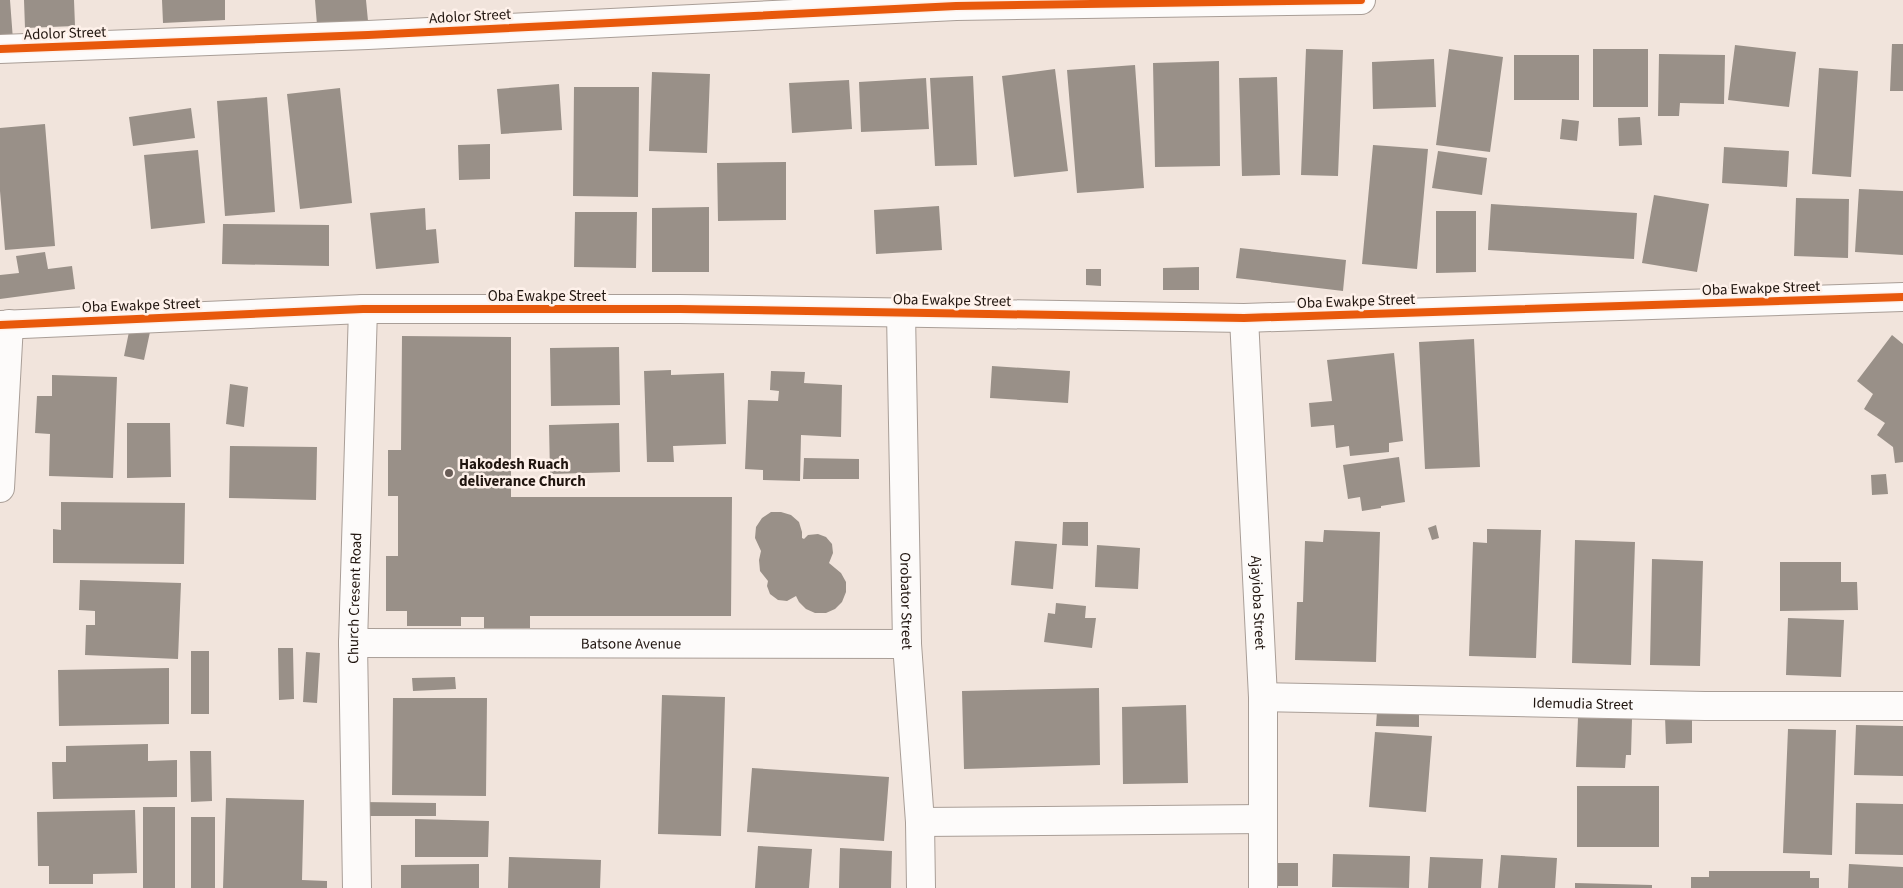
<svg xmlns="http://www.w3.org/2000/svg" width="1903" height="888" viewBox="0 0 1903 888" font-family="'Source Sans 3',sans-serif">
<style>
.building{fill:#999088}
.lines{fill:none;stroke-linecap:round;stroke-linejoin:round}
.minor-casing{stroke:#a99e97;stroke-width:30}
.minor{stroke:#fdfbfa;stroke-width:28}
.cycleway-casing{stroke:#fef1ea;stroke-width:11}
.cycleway{stroke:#e8590c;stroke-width:8}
.poi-dot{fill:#695d57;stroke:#fef1ea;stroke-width:2}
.labels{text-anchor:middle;stroke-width:5;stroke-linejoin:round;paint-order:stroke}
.street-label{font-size:15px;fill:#20150f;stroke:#fef1ea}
.poi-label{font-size:15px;font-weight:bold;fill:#20150f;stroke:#fef1ea;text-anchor:start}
</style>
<rect width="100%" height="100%" fill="#f1e4dc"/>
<!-- building -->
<path class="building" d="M0 0H10L13 40 0 41Z
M24 0H74L75 26 25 28Z
M162 0H225V20L163 23Z
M315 0H366L368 21 317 25Z
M1892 44H1903V91H1890Z
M1735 45 1796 52 1789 107 1728 100Z
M1306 49 1343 50 1338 176 1301 175Z
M1449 49 1503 57 1490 152 1436 145Z
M1593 49H1648V107H1593Z
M1659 54 1725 55 1724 104 1680 103 1679 116H1658Z
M1514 55H1579V100H1514Z
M1434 59 1436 107 1373 109 1372 62Z
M1219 61 1220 166 1155 167 1153 63Z
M1135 65 1144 188 1077 193 1067 70Z
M1819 68 1858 71 1851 177 1812 174Z
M1055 69 1068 171 1014 177 1002 76Z
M652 72 710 74 707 153 649 151Z
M973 76 977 165 935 166 930 78Z
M1277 77 1280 175 1242 176 1239 78Z
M926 78 929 129 861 132 859 82Z
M849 80 852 129 792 133 789 83Z
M559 84 562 130 501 134 497 89Z
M574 87H639L638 197 573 196Z
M340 88 352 203 300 209 287 94Z
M267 97 275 212 225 216 217 101Z
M191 108 195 138 133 146 129 117Z
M1640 117 1642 145 1619 146 1618 118Z
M1562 119 1579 121 1577 141 1560 139Z
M45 124 55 246 5 250 0 191V128Z
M490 144V179L459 180 458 145Z
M1373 145 1428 149 1417 269 1362 264Z
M1724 147 1789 151 1787 187 1722 183Z
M198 150 205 223 151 229 144 155Z
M1438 151 1487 158 1482 195 1432 188Z
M786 162V220L718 221 717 163Z
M1859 189 1903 191V255L1855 252Z
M1654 195 1709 204 1697 272 1642 263Z
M1796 198 1849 199 1848 258 1794 256Z
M1491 204 1637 213 1634 259 1488 250Z
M939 206 942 250 876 254 874 210Z
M709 207V272H652V208Z
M425 208 426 230 436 229 439 263 376 269 370 213Z
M1436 211H1476V272L1436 273Z
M575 212H637L636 268 574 267Z
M223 224 329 225V266L222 264Z
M1240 248 1346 260 1343 291 1236 278Z
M45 252 48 269 72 266 75 289 0 299V275L19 273 16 256Z
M1199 267V290H1163V268Z
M1086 269H1101V286L1086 285Z
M130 327 150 332 144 360 124 356Z
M1892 335 1903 344V462L1895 463 1893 447 1877 435 1885 423 1864 409 1873 394 1857 381Z
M402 336 511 337V497H732L731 616H530V628H484V617H461V626H407V611H386V556H398V496H388V450H401Z
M1474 339 1480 467 1425 469 1419 342Z
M619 347 620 405 551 406 550 348Z
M1394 353 1403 441 1389 443V452L1350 456 1349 446 1336 448 1334 425 1311 427 1309 403 1332 401 1327 360Z
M992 366 1070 371 1068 403 990 398Z
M671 370V375L724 373 726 444 673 446 674 462H647L644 371Z
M771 371 805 372 804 383 842 385 841 437 801 435 800 481 763 480V470L745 469 748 400 778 401 779 391 770 390Z
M52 375 117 377 113 478 49 476 50 434 35 433 37 396H52Z
M230 384 248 387 244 427 226 424Z
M127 423H170L171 477 127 478Z
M619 423 620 472 550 474 549 425Z
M230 446 317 447 316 500 229 498Z
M1399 457 1405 502 1381 506V508L1362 511 1360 497 1348 499 1343 465Z
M804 458 859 459V479H803Z
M1886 474 1888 494 1872 495 1871 475Z
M61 502 185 503 184 564 53 563V529L61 530Z
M771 512H781L791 515 799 522 802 532V538L804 539 808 535 818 534 826 537 832 544 833 553 829 563 841 573 846 582V592L842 602 835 609 826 613H815L806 609 799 602 796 596 787 601 778 600 770 594 767 586 768 581 760 571 759 560 761 551 755 538 756 527 762 518Z
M1063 522H1088V546L1062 545Z
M1436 525 1439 538 1432 540 1428 528Z
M1487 529 1541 530 1536 658 1469 656 1473 542 1487 543Z
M1324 530 1380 532 1376 662 1295 660 1297 602H1303L1305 541 1323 542Z
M1575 540 1635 542 1631 665 1572 663Z
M1015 541 1057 544 1053 589 1011 585Z
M1097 545 1140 548 1138 589 1095 587Z
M1652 559 1703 561 1700 666 1650 665Z
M1780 562H1841V582H1857L1858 610 1780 611Z
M80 580 181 583 178 659 85 655 86 625H95V611L79 610Z
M1056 603 1086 606 1085 618H1096L1092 648 1044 642 1048 613 1055 614Z
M1788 618 1844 620 1841 677 1786 675Z
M278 648H293L294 699 279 700Z
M191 651H209V714H191Z
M306 652 320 653 317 703 303 702Z
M169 668V724L59 726 58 670Z
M455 677 456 689 413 691 412 678Z
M1099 688 1100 765 964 769 962 691Z
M662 695 725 697 721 836 658 834Z
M393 698H487L486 796 392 795Z
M1186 705 1188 783 1123 784 1122 707Z
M1377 711 1419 712V727L1376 726Z
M1665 717H1692V743L1666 744Z
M1578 718 1632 719 1631 755H1626L1625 768 1576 767Z
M1856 725 1903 726V776L1854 775Z
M1788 729 1836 730 1832 855 1783 853Z
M1375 732 1432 736 1426 812 1369 807Z
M148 744V761L177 760V797L53 799 52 762H66V746Z
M190 751H211L212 801 191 802Z
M752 768 889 777 884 841 747 832Z
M1577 786H1659V847H1577Z
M226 798 304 800 302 880 327 881V888H223Z
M363 802 436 803V816H363Z
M1856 803 1903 804V855L1855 854Z
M143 807H175V888H143Z
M135 810 137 873 93 874V884H49V866H38L37 812Z
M191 817H215V888H191Z
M415 819 489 821 488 857H415Z
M758 846 812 849 809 888H755Z
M840 848 892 851 891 888H839Z
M1333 854 1410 856 1409 888 1332 887Z
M1501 855 1557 858 1555 888H1498Z
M509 857 601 860 600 888H508Z
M1430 857 1483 859 1481 888H1428Z
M1271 863H1298V886H1271Z
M479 864V888H401V865Z
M1849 864 1903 867V888H1848Z
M1709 871H1810V878H1819V888H1691V877H1709Z
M1575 883 1652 885V888H1575Z"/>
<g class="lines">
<defs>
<g id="minor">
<path d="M0 49 368 35 956 6 1361 0"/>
<path id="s1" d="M901 313 907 644 920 822 921 888"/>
<path id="s2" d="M1244 318 1263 697V888"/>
<path d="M0 325 363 309H680L1244 318 1903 297"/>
<path d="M0 488 9 324"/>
<path id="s3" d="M353 643 907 644"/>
<path id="s4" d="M1263 697 1705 706H1903"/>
<path d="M920 822 1263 819"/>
<path id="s5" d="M357 888 353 643 363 309"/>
</g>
</defs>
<!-- minor casing -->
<use href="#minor" class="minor-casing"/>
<!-- minor -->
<use href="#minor" class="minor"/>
<defs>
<path id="cycleway" d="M0 49 368 35 956 6 1361 0
M0 325 363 309H680L1244 318 1903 297"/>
</defs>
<!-- cycleway casing -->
<use href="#cycleway" class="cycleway-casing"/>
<!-- cycleway -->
<use href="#cycleway" class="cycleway"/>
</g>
<!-- markers -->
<circle class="poi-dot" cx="449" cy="473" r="5"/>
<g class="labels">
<!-- street labels -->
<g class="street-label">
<text transform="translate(470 16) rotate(-3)" y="5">Adolor Street</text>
<text transform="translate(65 33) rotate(-2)" y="5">Adolor Street</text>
<text transform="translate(1761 288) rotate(-2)" y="5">Oba Ewakpe Street</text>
<text x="547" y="301">Oba Ewakpe Street</text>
<text transform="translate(952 300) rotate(1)" y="5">Oba Ewakpe Street</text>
<text transform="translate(1356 301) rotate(-2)" y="5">Oba Ewakpe Street</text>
<text transform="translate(141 305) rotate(-2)" y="5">Oba Ewakpe Street</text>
<text dy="5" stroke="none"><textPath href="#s5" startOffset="290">Church Cresent Road</textPath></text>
<text dy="5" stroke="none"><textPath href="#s1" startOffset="288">Orobator Street</textPath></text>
<text dy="5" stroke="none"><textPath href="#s2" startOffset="285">Ajayioba Street</textPath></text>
<text dy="5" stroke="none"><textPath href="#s3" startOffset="278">Batsone Avenue</textPath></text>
<text dy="5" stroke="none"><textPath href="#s4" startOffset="320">Idemudia Street</textPath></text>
</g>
<!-- poi labels -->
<g class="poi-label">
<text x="459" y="469">Hakodesh Ruach<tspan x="459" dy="17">deliverance Church</tspan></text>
</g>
</g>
</svg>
